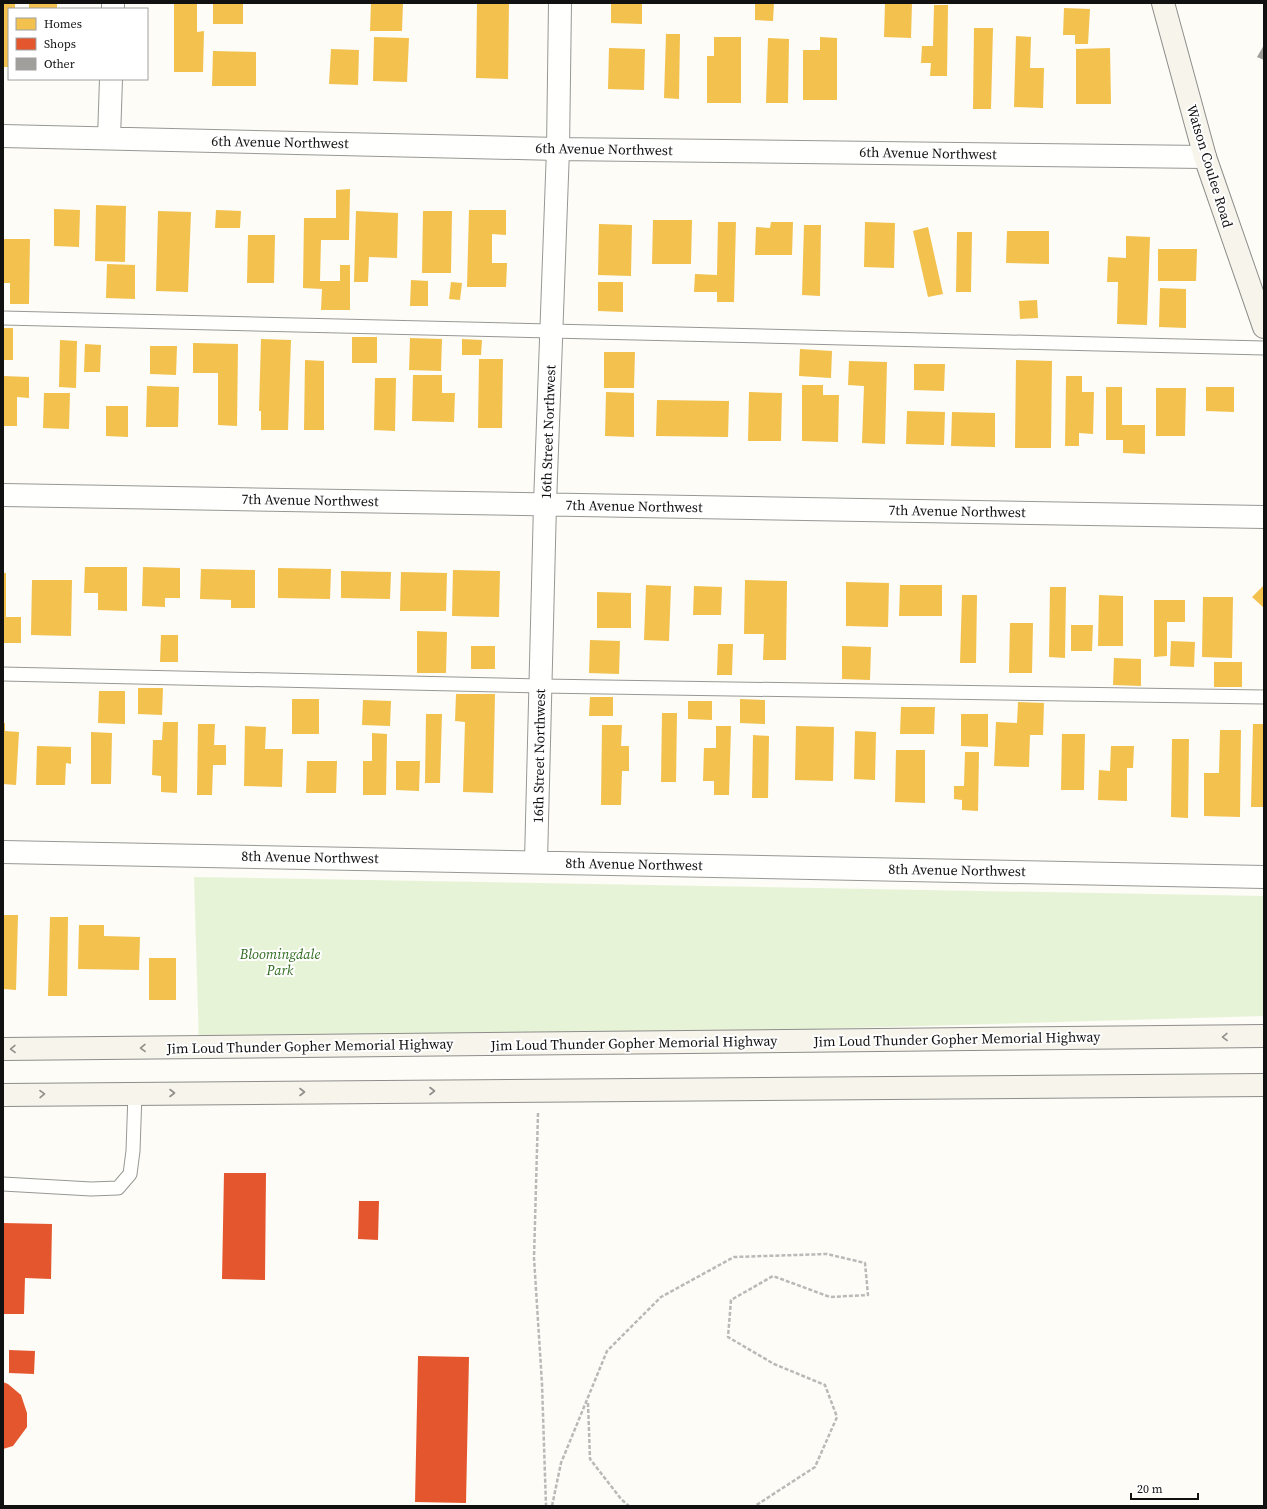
<svg xmlns="http://www.w3.org/2000/svg" width="1267" height="1509" viewBox="0 0 1267 1509" font-family="'Source Serif 4',serif">
<style>
.green{fill:#e7f3d7}
.homes{fill:#f2c14e}
.shops{fill:#e4572e}
.building{fill:#a19f9c}
.lines{fill:none;stroke-linecap:round;stroke-linejoin:round}
.service-casing{stroke:#979795;stroke-width:15}
.minor-casing{stroke:#979795;stroke-width:24}
.secondary-casing{stroke:#8e8d8b;stroke-width:24}
.path{stroke:#b9b9b8;stroke-width:2.5;stroke-dasharray:4 2;stroke-linecap:butt}
.service{stroke:#fffffe;stroke-width:13}
.minor{stroke:#fffffe;stroke-width:22}
.secondary{stroke:#f6f4eb;stroke-width:22}
.oneway{stroke:#8f8e89}
.labels{text-anchor:middle;stroke-width:4;stroke-linejoin:round;paint-order:stroke}
.street-label{font-size:14px;fill:#111;stroke:#fff}
.park-label{font-size:14px;font-style:italic;fill:#2f6b1f;stroke:#fff}
</style>
<rect width="100%" height="100%" fill="#fdfcf7"/>
<!-- green -->
<path class="green" d="M194 877 1264 896V1016L199 1047Z"/>
<!-- homes -->
<path class="homes" d="M3 3H15V9H9V67H3Z
M29 3H57V9H29Z
M174 3H197V32L204 31 203 72H174Z
M213 3H243V24H213Z
M371 3H403L402 31H370Z
M477 3H509L508 79 476 78Z
M611 3H642V24L611 23Z
M755 3H774L773 21 755 20Z
M885 3H912L911 38 884 37Z
M934 5H948L947 76H930L931 63H921L922 46H933Z
M1064 8 1090 9 1088 44H1075V35H1063Z
M974 28H993L991 109H973Z
M666 34H680L679 99 664 98Z
M1016 36 1031 37 1030 68H1044L1043 108 1014 107Z
M374 37 409 38 407 82 373 81Z
M714 37H741V103H707V56H714Z
M820 37 837 38V100H803V50H820Z
M768 38 789 39 788 103H766Z
M609 48 645 49 644 90 608 89Z
M1110 48 1111 104H1076V49Z
M331 49 359 50 358 85 329 84Z
M213 51 256 52V86H212Z
M350 189 349 240H321L320 281H340V265H350V310H321L322 289 303 288 304 218H336V190Z
M96 205 126 206 125 262 95 261Z
M54 209 80 210 79 247 54 246Z
M216 210 241 211 240 228H215Z
M469 210H506V235L492 234V263H507L506 287H467Z
M158 211 191 212 188 292 156 291Z
M356 211 398 213 397 258 369 257 368 282H354Z
M423 211H452L451 273H422Z
M653 220H692L691 264H652Z
M718 222H736L734 302H717V292H694L695 274 717 275Z
M771 222H793L792 255H755L756 227 770 228Z
M865 222 895 223 894 268 864 267Z
M599 224 632 225 631 276 598 275Z
M804 225H821L820 296 802 295Z
M928 227 943 294 928 297 913 231Z
M1007 231H1049V264L1006 263Z
M957 232H972L971 292H956Z
M248 235H275L274 283H247Z
M1126 236 1150 237 1147 325 1117 324 1118 282H1107L1108 257 1126 258Z
M3 239H30L29 304H10V283H3Z
M1158 249H1197L1196 281H1158Z
M107 264 135 265V299L106 298Z
M411 280 428 281V306H410Z
M451 282 462 283 460 300 449 299Z
M598 282H623V312L598 311Z
M1160 288 1186 289V328L1159 327Z
M1037 300 1038 318 1020 319 1019 301Z
M3 328H13V360H3Z
M352 337H377V363H352Z
M410 338 442 339 441 371 409 370Z
M261 339 291 340 288 430H261V411H259Z
M462 339 482 340 481 355H462Z
M60 340 77 341 76 388 59 387Z
M193 343 238 344 237 426 218 425V373H193Z
M85 344 101 345 100 372H84Z
M150 346H177L176 375 150 374Z
M800 349 832 351 831 378 799 376Z
M604 352H635L634 388H604Z
M479 359H503L502 428H478Z
M305 360 324 361V430H304Z
M1016 360 1052 361 1051 448H1015Z
M849 361 887 362 885 444 862 443 864 386 848 385Z
M914 364H945L944 391 914 390Z
M413 375H442V393H455L454 422 412 421Z
M3 376 29 377V398L17 397V426H3Z
M1066 376H1082V392H1094L1093 434 1079 433V446H1065Z
M375 378H396L395 431 374 430Z
M802 385H823V395H839L838 442 802 441Z
M147 386 179 387 178 427H146Z
M1106 387H1122V425H1145V454L1123 453V440H1106Z
M1206 387H1234V412L1206 411Z
M1156 388H1186L1185 436H1156Z
M606 392 634 393V437L605 436Z
M749 392 782 393 781 441H748Z
M44 393H70L69 429 43 428Z
M657 400 729 401 728 437 656 436Z
M106 406H128V437L106 436Z
M907 411 945 412 944 445 906 444Z
M952 412 995 413V447L951 446Z
M85 567H127V611L98 610V593H84Z
M143 567 180 568V598H165V607L142 606Z
M278 568 331 569 330 599 278 598Z
M201 569 255 570V608H231V600L200 599Z
M453 570 500 571 499 617 452 616Z
M341 571 391 572 390 599 341 598Z
M401 572 447 573 446 611H400Z
M3 573H6V617H21V643H3Z
M32 580H72L71 636 31 635Z
M745 580 787 581 786 660H763L764 634H744Z
M846 582 889 583 888 627 846 626Z
M646 585 671 586 669 641 644 640Z
M900 585H942V616H899Z
M1264 585V608L1252 597Z
M694 586 722 587 721 615H693Z
M1050 587H1066L1065 658 1049 657Z
M597 592 631 593V628H597Z
M962 595H977L976 663H960Z
M1099 595 1123 596V646H1098Z
M1203 597H1233L1232 658 1202 657Z
M1154 600H1185V622H1167V656L1154 657Z
M1010 623H1033L1032 673H1009Z
M1071 625H1093L1092 651H1071Z
M417 631 447 632 446 673H417Z
M161 635H178V662H160Z
M590 640 620 641 619 674 589 673Z
M1171 641 1195 642 1194 667 1170 666Z
M718 644H733L732 675H717Z
M471 646H495V669H471Z
M842 646 871 647 870 680 842 679Z
M1114 658 1141 659V686L1113 685Z
M1214 662H1242V687H1214Z
M138 688H163L162 715 138 714Z
M99 691H125V724L98 723Z
M456 694H495L493 793 463 792 465 722 455 721Z
M590 697H613V716H589Z
M292 699H319V734H292Z
M740 699 765 700V724L740 723Z
M363 700 391 701 390 726 362 725Z
M688 701H712V720L688 719Z
M1018 702 1044 703 1043 735H1030L1029 767 994 766 996 722 1017 723Z
M901 707H935L934 734H900Z
M662 713H677L676 782H661Z
M426 714H442L440 783H425Z
M961 714H988V747L961 746Z
M163 722H178L177 793 161 792V776L152 775 153 740H162Z
M3 723H5V731L19 732 16 785 3 784Z
M198 724H215L214 745H226V765H213L212 795H197Z
M1253 724H1264V807H1251Z
M602 725H622L621 746H629V771H622L621 805H601Z
M245 726 266 727 265 749H283L282 787 244 786Z
M716 726H731L729 795H714V781H703L704 748H716Z
M796 726 834 727 833 781 795 780Z
M1220 730H1241L1240 817 1204 816V773H1219Z
M855 731 876 732 875 780 854 779Z
M91 732 112 733 111 784H91Z
M372 733 387 734 386 795H363V761H372Z
M1062 734H1085L1084 790H1061Z
M753 735 769 736 768 798H752Z
M1172 739H1189L1188 818 1171 817Z
M37 746 71 747V764L66 763 65 785H36Z
M1111 746H1134L1133 768H1127V801L1098 800 1099 770 1110 771Z
M896 750H925V803L895 802Z
M965 752H979L978 811 962 810V800L954 799V786H964Z
M307 761H337L336 793H306Z
M396 761H420L419 791 396 790Z
M3 915H18L16 990 3 989Z
M50 917H68L67 996H48Z
M79 925H104V936L140 937 139 970 78 969Z
M149 958H176V1000H149Z"/>
<!-- shops -->
<path class="shops" d="M224 1173H266L265 1280 222 1279Z
M359 1201H379L378 1240 358 1239Z
M3 1223 52 1224 51 1279 25 1278 24 1314H3Z
M9 1350 35 1351 34 1374 9 1373Z
M418 1356 469 1357 466 1503 415 1502Z
M3 1382 8 1384 21 1395 27 1413V1427L13 1446 3 1449Z"/>
<!-- building -->
<path class="building" d="M1264 45V60L1257 57Z"/>
<g class="lines">
<defs>
<path id="service" d="M3 318 1264 348
M3 674 541 686 1264 697
M3 1184 91 1189 118 1188 130 1174 133 1151 135 1093"/>
<path id="minor" d="M113 9V3
M3 136 558 149 1205 157
M109 138 111 79
M3 495 1264 517
M3 852 1264 877
M536 861 545 504 558 149 560 3"/>
<path id="secondary" d="M1163 3 1205 157 1264 327
M3 1049 1264 1036
M3 1095 1264 1085"/>
</defs>
<!-- service casing -->
<use href="#service" class="service-casing"/>
<!-- minor casing -->
<use href="#minor" class="minor-casing"/>
<!-- secondary casing -->
<use href="#secondary" class="secondary-casing"/>
<!-- path -->
<path class="path" d="M538 1113 534 1258 542 1384 546 1506
M588 1403 590 1459 621 1499 629 1506
M552 1506 561 1463 607 1351 661 1297 734 1257 827 1254 865 1263 868 1295 830 1297 773 1276 731 1300 728 1337 774 1364 825 1385 837 1417 815 1467 755 1506"/>
<!-- service -->
<use href="#service" class="service"/>
<!-- minor -->
<use href="#minor" class="minor"/>
<!-- secondary -->
<use href="#secondary" class="secondary"/>
</g>
<!-- one-way arrows -->
<defs><path id="oneway-chevron" d="M-2-3.5L2.5 0L-2 3.5" fill="none" stroke-width="1.6" stroke-linecap="round" stroke-linejoin="round"/></defs>
<g class="oneway">
<use href="#oneway-chevron" transform="translate(1225 1037) rotate(179)"/>
<use href="#oneway-chevron" transform="translate(143 1048) rotate(179)"/>
<use href="#oneway-chevron" transform="translate(13 1049) rotate(179)"/>
<use href="#oneway-chevron" transform="translate(432 1091)"/>
<use href="#oneway-chevron" transform="translate(302 1092)"/>
<use href="#oneway-chevron" transform="translate(172 1093)"/>
<use href="#oneway-chevron" transform="translate(42 1094) rotate(-1)"/>
</g>
<g class="labels">
<!-- street labels -->
<g class="street-label">
<text transform="translate(280 142) rotate(1)" y="5">6th Avenue Northwest</text>
<text transform="translate(604 149) rotate(1)" y="5">6th Avenue Northwest</text>
<text transform="translate(928 153) rotate(1)" y="5">6th Avenue Northwest</text>
<text transform="translate(1210 166) rotate(73)" y="5">Watson Coulee Road</text>
<text transform="translate(548 432) rotate(-88)" y="5">16th Street Northwest</text>
<text transform="translate(310 500) rotate(1)" y="5">7th Avenue Northwest</text>
<text transform="translate(634 506) rotate(1)" y="5">7th Avenue Northwest</text>
<text transform="translate(957 511) rotate(1)" y="5">7th Avenue Northwest</text>
<text transform="translate(539 756) rotate(-89)" y="5">16th Street Northwest</text>
<text transform="translate(310 857) rotate(1)" y="5">8th Avenue Northwest</text>
<text transform="translate(634 864) rotate(1)" y="5">8th Avenue Northwest</text>
<text transform="translate(957 870) rotate(1)" y="5">8th Avenue Northwest</text>
<text transform="translate(957 1039) rotate(-1)" y="5">Jim Loud Thunder Gopher Memorial Highway</text>
<text transform="translate(634 1043) rotate(-1)" y="5">Jim Loud Thunder Gopher Memorial Highway</text>
<text transform="translate(310 1046) rotate(-1)" y="5">Jim Loud Thunder Gopher Memorial Highway</text>
</g>
<!-- park labels -->
<g class="park-label">
<text x="280" y="959">Bloomingdale<tspan x="280" dy="16">Park</tspan></text>
</g>
</g>
<!-- border -->
<rect width="1267" height="1509" fill="none" stroke="#111111" stroke-width="8"/>
<!-- legend -->
<rect x="8" y="8" width="140" height="72" fill="#ffffff" stroke="#a0a0a0"/>
<rect x="16" y="18" width="20" height="12" fill="#f2c14e" stroke="#a0a0a0"/>
<text x="44" y="28" font-size="12" fill="#111111">Homes</text>
<rect x="16" y="38" width="20" height="12" fill="#e4572e" stroke="#a0a0a0"/>
<text x="44" y="48" font-size="12" fill="#111111">Shops</text>
<rect x="16" y="58" width="20" height="12" fill="#a19f9c" stroke="#a0a0a0"/>
<text x="44" y="68" font-size="12" fill="#111111">Other</text>
<!-- scale -->
<path d="M1131 1493v6h67v-6" fill="none" stroke="#111111" stroke-width="2"/>
<text x="1137" y="1493" font-size="12" fill="#111111" stroke="#ffffff" stroke-width="3" paint-order="stroke">20 m</text>
</svg>
